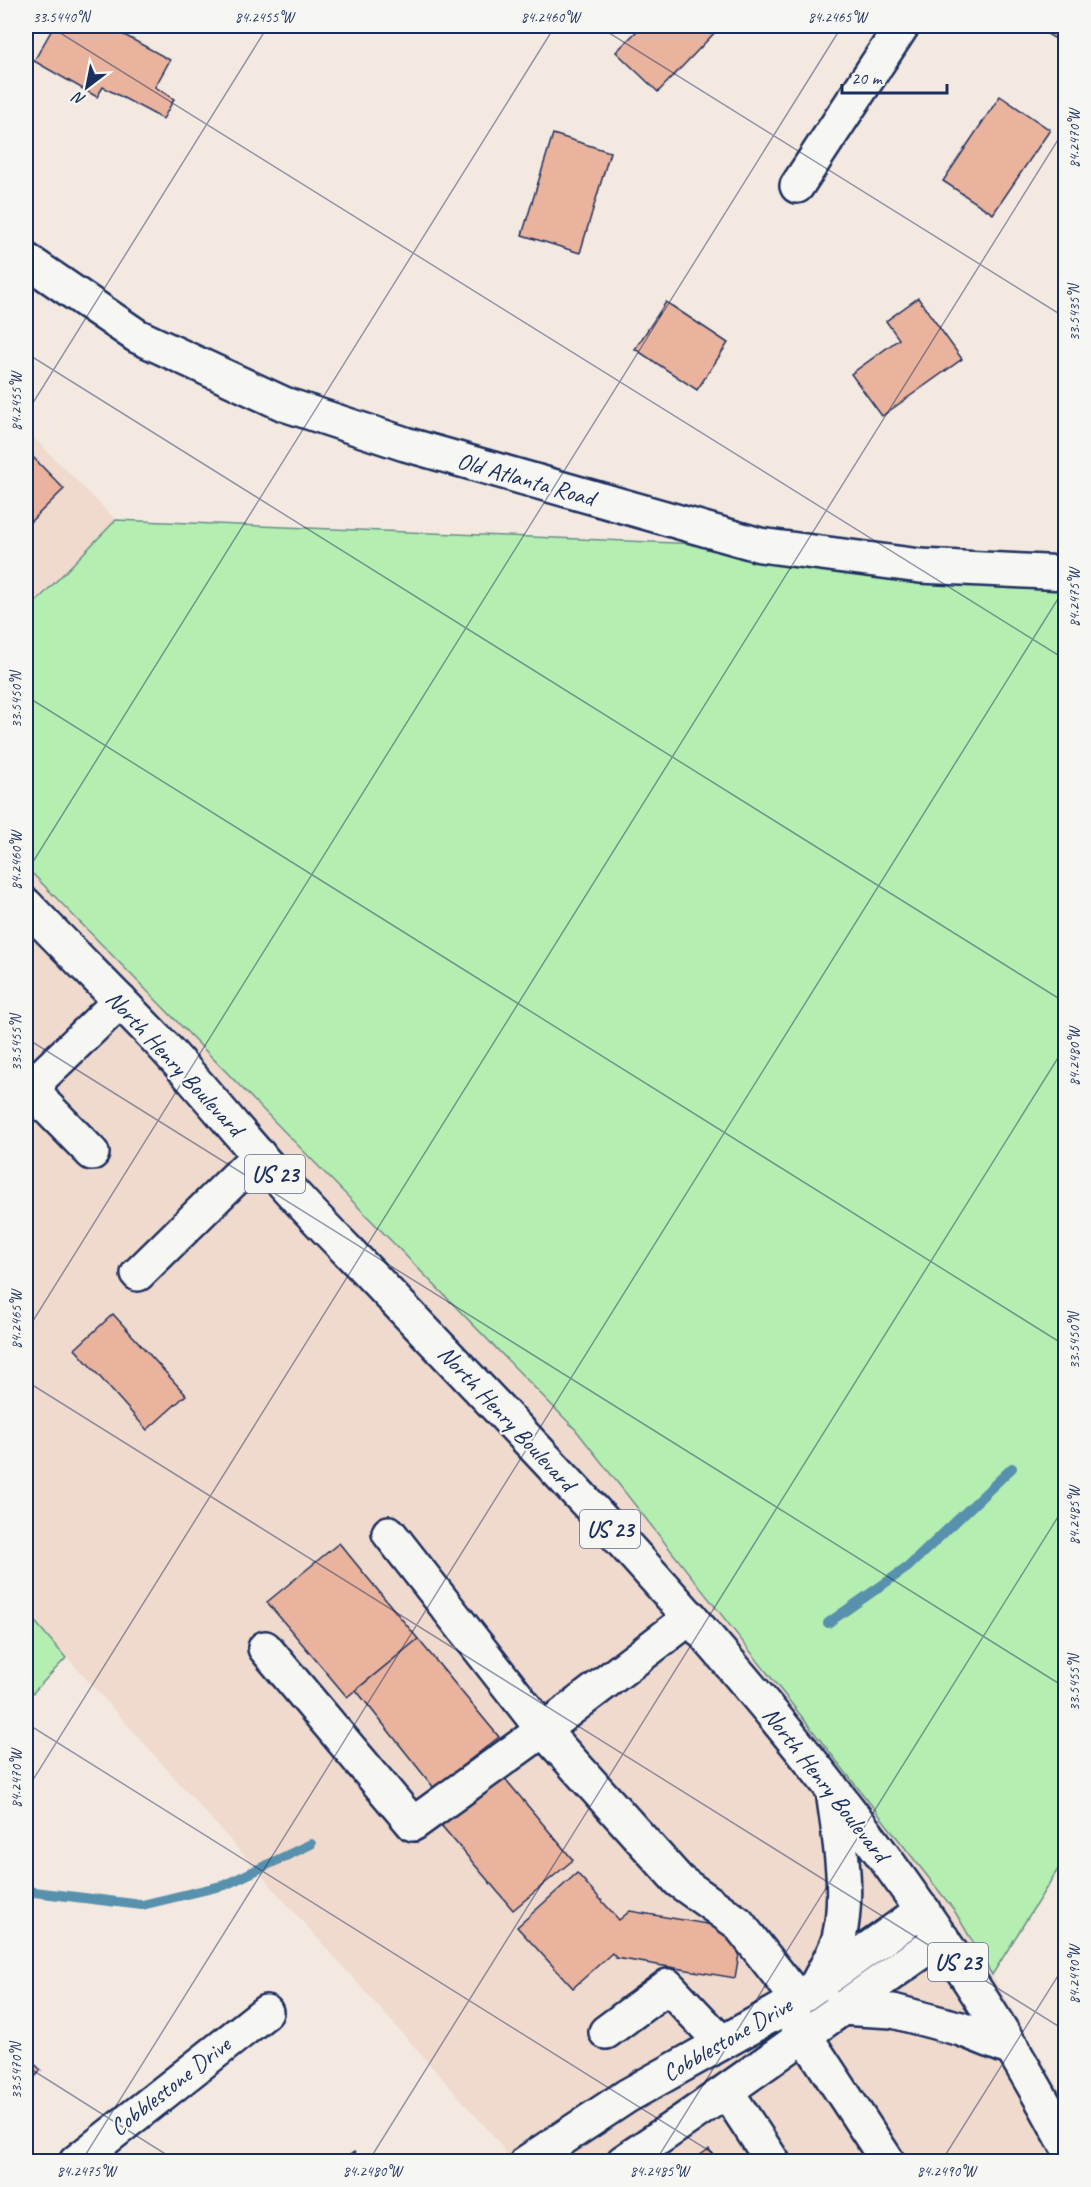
<svg xmlns="http://www.w3.org/2000/svg" width="1091" height="2187" viewBox="0 0 1091 2187" font-family="Caveat,sans-serif">
<style>
.built{fill:#f0d9cd}
.green{fill:#b5eeb1;stroke:#688e88;stroke-width:1.5}
.lines{fill:none;stroke-linecap:round;stroke-linejoin:round}
.stream{stroke:#5991ad;stroke-width:10}
.building{fill:#e9b39d;stroke:#1b2f5e;stroke-width:1.5}
.minor-casing{stroke:#1b2f5e;stroke-width:38}
.highway-casing{stroke:#1b2f5e;stroke-width:38}
.minor{stroke:#f6f6f2;stroke-width:33}
.highway{stroke:#f6f6f2;stroke-width:33}
.ticks{fill:none;stroke:#1b2f5e;stroke-width:1.5;stroke-opacity:0.45}
.labels{text-anchor:middle;stroke-width:4.5;stroke-linejoin:round;paint-order:stroke}
.shield{fill:#f6f6f2;stroke:#5d6b8a;stroke-width:1.5}
.shield-label{font-size:22px;font-weight:bold;fill:#1b2f5e}
.street-label{font-size:24px;fill:#1b2f5e;stroke:#f6f6f2}
.neatline{fill:none;stroke:#1b2f5e;stroke-width:2}
.ticks-label{font-size:15px;text-anchor:middle;fill:#1b2f5e}
</style>
<rect width="100%" height="100%" fill="#f3e9e1"/>
<filter id="ink" filterUnits="userSpaceOnUse"><feTurbulence type="fractalNoise" baseFrequency=".0167" numOctaves="2"/><feDisplacementMap in="SourceGraphic" scale="12" xChannelSelector="R" yChannelSelector="G"/><feConvolveMatrix kernelMatrix="1 2 1 2 8 2 1 2 1" color-interpolation-filters="sRGB"/></filter>
<g filter="url(#ink)">
<!-- built -->
<path class="built" d="M26 430 116 520 26 612Z
M26 867 576 1430 954 1910 1065 2099V2161H509L499 2142 26 1611Z"/>
<!-- green -->
<path class="green" d="M116 520 1065 559V1858L992 1975 954 1910 576 1430 26 867V612Z
M26 1611 66 1658 26 1700Z"/>
<g class="lines">
<!-- stream -->
<path class="stream" d="M828 1623 908 1567 1012 1468
M26 1891 142 1905 225 1885 311 1844"/>
</g>
<!-- building -->
<path class="building" d="M54 26H108L170 60 155 87 174 99 163 119 103 87 97 97 34 61Z
M642 26H721L658 92 616 52Z
M1039 26H1066V45L1037 28Z
M1000 96 1050 130 993 214 943 181Z
M553 134 610 152 580 253 522 235Z
M918 298 962 359 882 416 851 374 899 339 886 321Z
M666 302 728 343 697 390 635 349Z
M26 450 64 489 26 526Z
M113 1314 186 1395 147 1430 75 1349Z
M339 1543 418 1639 347 1697 267 1602Z
M418 1639 499 1737 434 1788 356 1690Z
M502 1775 573 1860 513 1910 441 1825Z
M577 1873 619 1920 630 1911 743 1930 735 1978 616 1958 612 1953 573 1988 517 1927Z
M26 2056 41 2070 26 2087Z
M709 2149 717 2162H690Z
M354 2152 361 2162H340Z"/>
<g class="lines">
<defs>
<path id="minor" d="M797 186 902 26
M26 260 137 336 284 404 405 444 760 545 920 566 1066 573
M92 1153 44 1104 37 1091 41 1077 120 1001
M138 1274 259 1155
M389 1533 543 1730 679 1881 738 1923 798 1999
M265 1648 413 1824 543 1730 691 1617
M817 1984C824 1970 835 1953 839 1938 850 1891 839 1837 833 1791
M840 2008 893 2011 961 2029 1014 2050
M792 2016 888 2162
M606 2032 668 1986 722 2043
M727 2092 773 2162
M76 2162 266 2012
M527 2162 627 2096 786 2007 923 1910
M623 2162C731 2090 835 2012 942 1938"/>
<path id="highway" d="M26 905C67 948 110 990 151 1033 198 1082 240 1136 286 1186 313 1216 342 1245 370 1274 627 1543 891 1813 1066 2144"/>
</defs>
<!-- minor casing -->
<use href="#minor" class="minor-casing"/>
<!-- highway casing -->
<use href="#highway" class="highway-casing"/>
<!-- minor -->
<use href="#minor" class="minor"/>
<!-- highway -->
<use href="#highway" class="highway"/>
</g>
</g>
<!-- ticks -->
<path class="ticks" d="M49 26 1066 660M598 26 1066 318M26 353 1066 1003M26 414 268 26M26 696 1066 1346M26 873 555 26M26 1038 1066 1688M26 1332 842 26M26 1381 1066 2031M26 1723 727 2162M26 1791 1066 127M26 2066 178 2162M81 2162 1066 586M368 2162 1066 1045M655 2162 1066 1504M941 2162 1066 1963"/>
<g class="labels">
<!-- shield labels -->
<g class="shield">
<rect x="245" y="1155" width="60" height="38" rx="4.5"/>
<rect x="580" y="1510" width="60" height="38" rx="4.5"/>
<rect x="928" y="1943" width="60" height="38" rx="4.5"/>
</g>
<g class="shield-label">
<text x="275" y="1182">US 23</text>
<text x="610" y="1537">US 23</text>
<text x="958" y="1970">US 23</text>
</g>
<!-- street labels -->
<g class="street-label">
<text transform="translate(526 479) rotate(16)" y="8">Old Atlanta Road</text>
<text transform="translate(175 1063) rotate(47)" y="8">North Henry Boulevard</text>
<text transform="translate(507 1418) rotate(47)" y="8">North Henry Boulevard</text>
<text transform="translate(826 1784) rotate(52)" y="8">North Henry Boulevard</text>
<text transform="translate(727 2039) rotate(-30)" y="8">Cobblestone Drive</text>
<text transform="translate(170 2086) rotate(-38)" y="8">Cobblestone Drive</text>
</g>
</g>
<!-- margin -->
<rect width="1091" height="2187" fill="none" stroke="#f6f6f2" stroke-width="66"/>
<!-- north arrow -->
<g transform="translate(87 87) rotate(212)" stroke="#f6f6f2" stroke-width="4.5" paint-order="stroke">
<path d="M0-4.5L10 22L0 15L-10 22Z" fill="#1b2f5e"/>
<text y="-9" font-size="16" font-weight="bold" text-anchor="middle" fill="#1b2f5e">N</text>
</g>
<!-- scale -->
<path d="M842 84v9h105v-9" fill="none" stroke="#1b2f5e" stroke-width="3"/>
<text x="851" y="84" font-size="18" fill="#1b2f5e" stroke="#f6f6f2" stroke-width="4.5" paint-order="stroke">20 m</text>
<rect x="33" y="33" width="1025" height="2121" class="neatline"/>
<g class="ticks-label">
<text x="61" y="22">33.5440°N</text>
<text x="264" y="22">84.2455°W</text>
<text x="550" y="22">84.2460°W</text>
<text x="837" y="22">84.2465°W</text>
<text transform="translate(1074 139) rotate(-90)" y="5">84.2470°W</text>
<text transform="translate(1074 313) rotate(-90)" y="5">33.5435°N</text>
<text transform="translate(16 402) rotate(-90)" y="5">84.2455°W</text>
<text transform="translate(1074 598) rotate(-90)" y="5">84.2475°W</text>
<text transform="translate(16 700) rotate(-90)" y="5">33.5450°N</text>
<text transform="translate(16 861) rotate(-90)" y="5">84.2460°W</text>
<text transform="translate(16 1043) rotate(-90)" y="5">33.5455°N</text>
<text transform="translate(1074 1057) rotate(-90)" y="5">84.2480°W</text>
<text transform="translate(16 1320) rotate(-90)" y="5">84.2465°W</text>
<text transform="translate(1074 1341) rotate(-90)" y="5">33.5450°N</text>
<text transform="translate(1074 1516) rotate(-90)" y="5">84.2485°W</text>
<text transform="translate(1074 1683) rotate(-90)" y="5">33.5455°N</text>
<text transform="translate(16 1779) rotate(-90)" y="5">84.2470°W</text>
<text transform="translate(1074 1975) rotate(-90)" y="5">84.2490°W</text>
<text transform="translate(16 2071) rotate(-90)" y="5">33.5470°N</text>
<text x="86" y="2176">84.2475°W</text>
<text x="372" y="2176">84.2480°W</text>
<text x="659" y="2176">84.2485°W</text>
<text x="946" y="2176">84.2490°W</text>
</g>
</svg>
